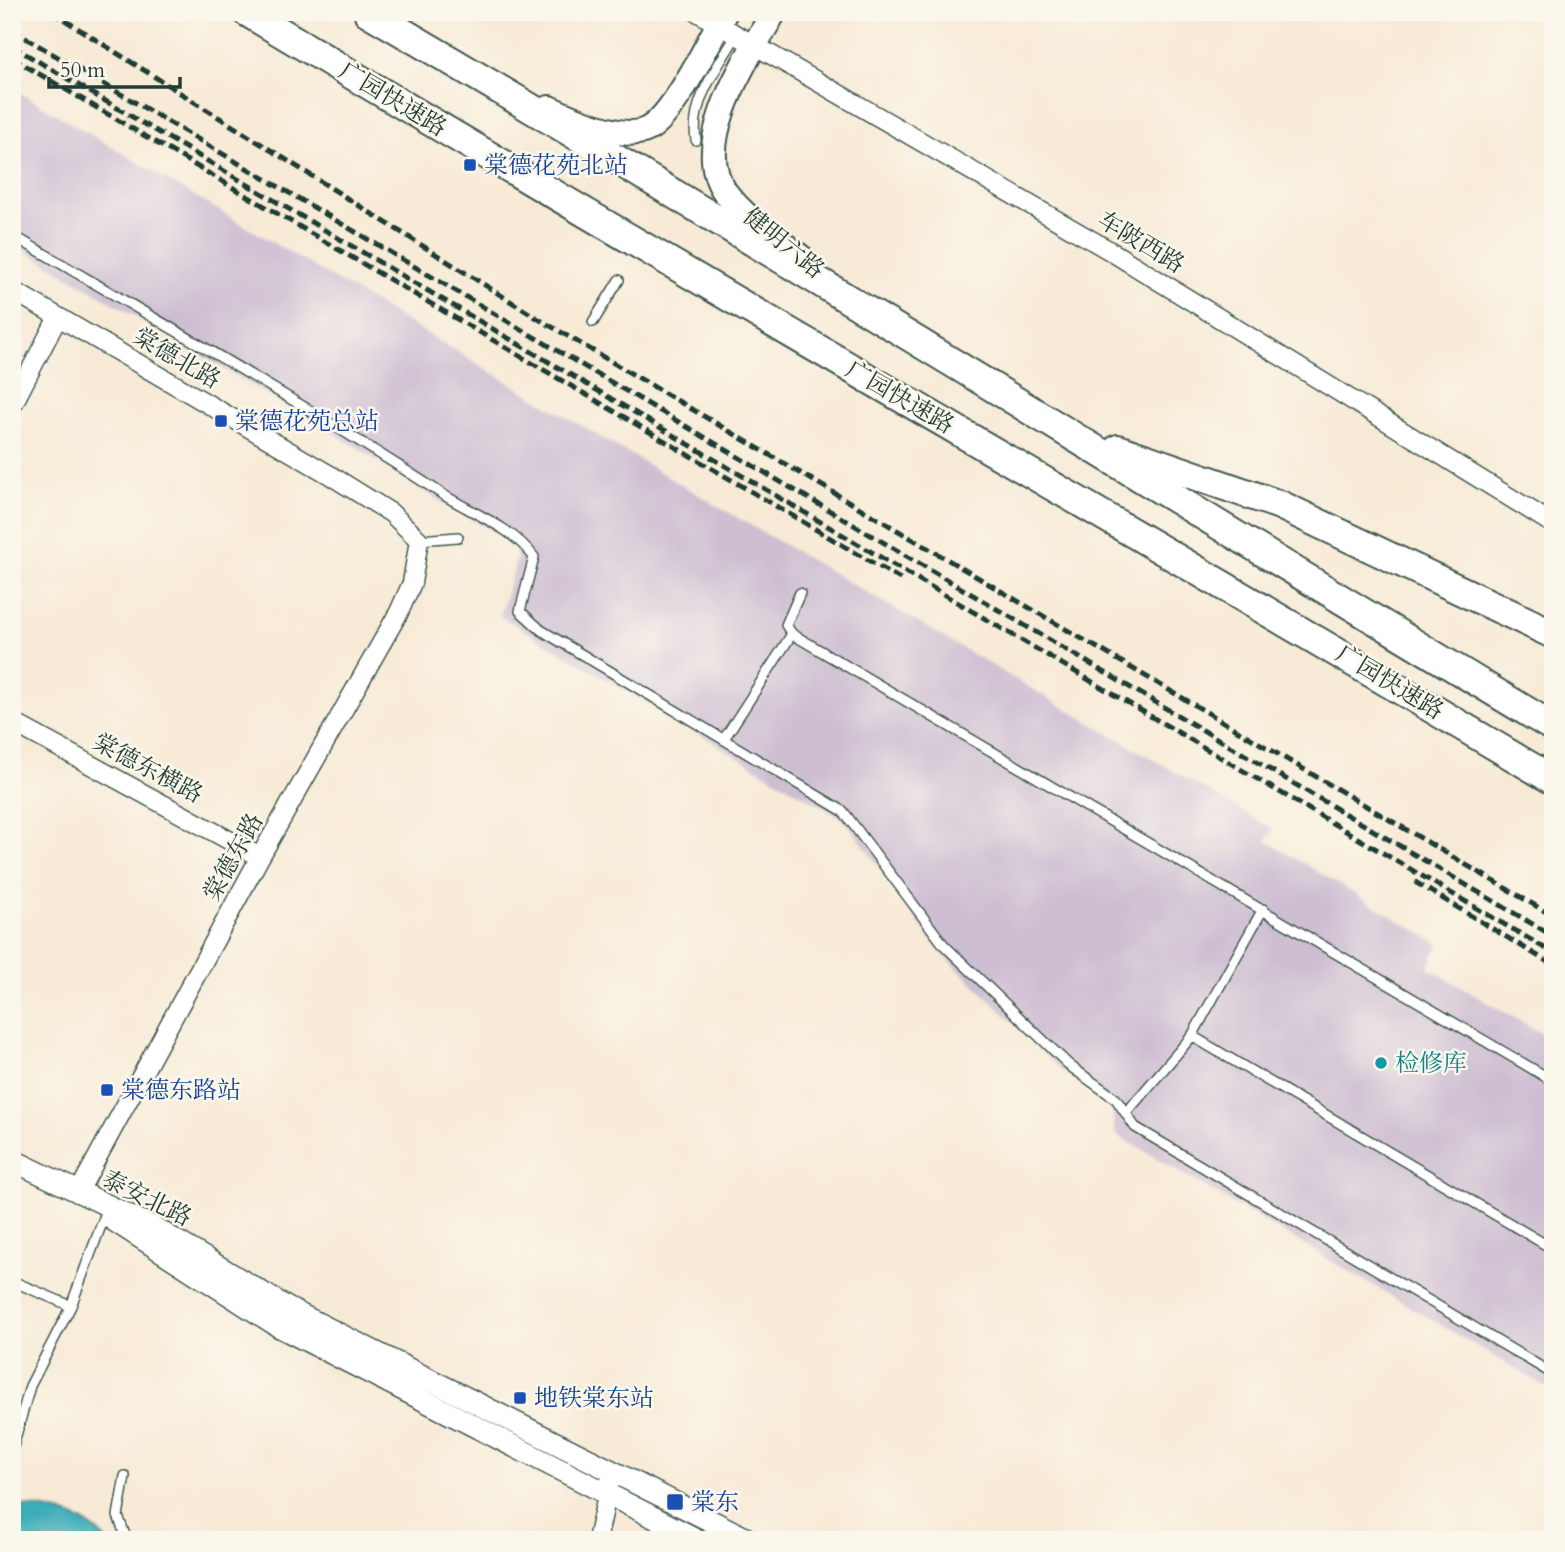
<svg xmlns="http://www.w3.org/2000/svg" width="1565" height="1552" viewBox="0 0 1565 1552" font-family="Cardo,'Noto Serif SC',serif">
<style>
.industrial{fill:#cdbed2}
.water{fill:#3eadba;stroke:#2e7577;stroke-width:2}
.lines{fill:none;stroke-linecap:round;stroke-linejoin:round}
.service-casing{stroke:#3f574c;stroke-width:12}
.minor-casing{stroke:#3f574c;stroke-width:21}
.tertiary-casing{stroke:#3f574c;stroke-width:24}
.secondary-casing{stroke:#3f574c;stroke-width:28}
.trunk-casing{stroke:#3f574c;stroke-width:32}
.service{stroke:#fff;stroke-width:9}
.minor{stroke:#fff;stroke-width:18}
.tertiary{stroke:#fff;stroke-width:21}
.secondary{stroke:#fff;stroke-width:24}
.trunk{stroke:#fff;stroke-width:28}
.rail{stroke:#1f3d34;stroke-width:5;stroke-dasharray:10 5;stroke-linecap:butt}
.transit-dot{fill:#1a4fb4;stroke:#fbf7ec;stroke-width:2.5}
.culture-dot{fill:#0f9aa8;stroke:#fbf7ec;stroke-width:2.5}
.labels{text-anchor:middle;stroke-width:5;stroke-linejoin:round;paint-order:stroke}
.street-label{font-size:24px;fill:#1f3d34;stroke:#fbf7ec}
.transit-label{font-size:24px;fill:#164399;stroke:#fbf7ec;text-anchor:start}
.culture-label{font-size:24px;fill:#0d838f;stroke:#fbf7ec;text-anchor:start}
</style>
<rect width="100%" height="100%" fill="#fbf7ec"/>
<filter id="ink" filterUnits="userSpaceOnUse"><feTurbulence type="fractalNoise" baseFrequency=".0143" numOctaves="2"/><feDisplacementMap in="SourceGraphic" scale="14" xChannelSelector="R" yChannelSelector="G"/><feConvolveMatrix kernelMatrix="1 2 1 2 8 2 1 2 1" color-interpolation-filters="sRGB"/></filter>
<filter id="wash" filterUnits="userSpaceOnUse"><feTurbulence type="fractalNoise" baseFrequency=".00686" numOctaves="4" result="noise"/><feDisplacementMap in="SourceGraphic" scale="28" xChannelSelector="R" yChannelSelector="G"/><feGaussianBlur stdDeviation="1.57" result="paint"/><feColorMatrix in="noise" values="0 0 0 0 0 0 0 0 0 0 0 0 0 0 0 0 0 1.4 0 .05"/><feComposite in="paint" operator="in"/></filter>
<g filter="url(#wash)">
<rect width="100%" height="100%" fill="#f7ead6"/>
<!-- industrial -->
<path class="industrial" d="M12 88 714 504 1273 829 1266 841 1439 944 1428 968 1553 1040V1391L1115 1134 1112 1107 1060 1069 938 949 846 821 500 616 517 558 514 542 450 508 360 449 12 243Z"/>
<!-- water -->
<path class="water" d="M20 1506C51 1508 85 1515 106 1540H12V1526Z"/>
</g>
<g filter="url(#ink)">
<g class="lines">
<defs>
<path id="service" d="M696 140C690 102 717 68 736 36
M12 235C155 319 300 401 439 492 471 513 511 526 534 557L520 611 541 630 843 811 944 945 1070 1066 1116 1099 1135 1127 1553 1374
M593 322 619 280
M419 540 458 537
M792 634 1553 1081
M724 739 792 634 786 625 800 593
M1192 1036 1553 1249
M1126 1113 1192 1036 1263 909
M12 1281 71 1306
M12 1450 30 1386 71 1306 105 1215
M125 1476 118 1516 127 1540"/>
<path id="minor" d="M697 12 1112 252 1553 524
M12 290 330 475 391 513 419 540 412 583 399 612 260 857 78 1193
M12 406 58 317
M12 722 260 857
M597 1540 612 1473"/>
<path id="tertiary" d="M12 1160 153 1227 289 1309 749 1540
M113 1220 278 1326 698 1540"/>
<path id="secondary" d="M774 12C749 56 689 142 725 192 746 220 776 238 803 259
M549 108C571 118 624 142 648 129 675 114 709 41 725 12"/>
<path id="trunk" d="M247 12C680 272 1119 522 1553 780
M368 12C766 245 1157 490 1553 727
M1118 449 1280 505 1553 634"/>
</defs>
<!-- service casing -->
<use href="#service" class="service-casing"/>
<!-- minor casing -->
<use href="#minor" class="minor-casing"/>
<!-- tertiary casing -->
<use href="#tertiary" class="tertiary-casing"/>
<!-- secondary casing -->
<use href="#secondary" class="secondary-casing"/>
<!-- trunk casing -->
<use href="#trunk" class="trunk-casing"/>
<!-- service -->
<use href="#service" class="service"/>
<!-- minor -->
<use href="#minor" class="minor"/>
<!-- tertiary -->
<use href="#tertiary" class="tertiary"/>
<!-- secondary -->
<use href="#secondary" class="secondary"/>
<!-- trunk -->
<use href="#trunk" class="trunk"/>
<!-- rail -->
<path class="rail" d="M52 12 537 318 1553 916
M12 30 1553 936
M12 46 1553 953
M12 58 902 580
M1415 882 1553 965"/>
</g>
</g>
<!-- markers -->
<g class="transit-dot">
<rect x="463" y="158" width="14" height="14" rx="3.5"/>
<rect x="214" y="414" width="14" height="14" rx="3.5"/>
<rect x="100" y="1083" width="14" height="14" rx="3.5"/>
<rect x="513" y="1391" width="14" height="14" rx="3.5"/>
<rect x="666" y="1493" width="18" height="18" rx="3.5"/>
</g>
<circle class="culture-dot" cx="1381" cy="1063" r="7"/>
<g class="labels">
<!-- street labels -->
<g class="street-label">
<text transform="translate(393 99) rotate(31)" y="8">广园快速路</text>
<text transform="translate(1141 242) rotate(31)" y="8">车陂西路</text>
<text transform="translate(784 243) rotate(39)" y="8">健明六路</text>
<text transform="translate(177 358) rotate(30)" y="8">棠德北路</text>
<text transform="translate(900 397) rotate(30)" y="8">广园快速路</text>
<text transform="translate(1390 682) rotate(31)" y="8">广园快速路</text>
<text transform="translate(148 768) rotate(28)" y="8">棠德东横路</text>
<text transform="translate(233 857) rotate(-61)" y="8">棠德东路</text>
<text transform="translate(147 1198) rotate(26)" y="8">泰安北路</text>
</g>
<!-- transit labels -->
<g class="transit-label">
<text x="484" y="173">棠德花苑北站</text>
<text x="235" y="429">棠德花苑总站</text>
<text x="121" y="1098">棠德东路站</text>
<text x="534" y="1406">地铁棠东站</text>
<text x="691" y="1510">棠东</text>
</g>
<!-- culture labels -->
<g class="culture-label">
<text x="1395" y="1071">检修库</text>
</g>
</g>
<!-- margin -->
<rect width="1565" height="1552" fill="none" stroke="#fbf7ec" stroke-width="42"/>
<!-- scale -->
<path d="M49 77v10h131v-10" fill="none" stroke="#1f3d34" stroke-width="3.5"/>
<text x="60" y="77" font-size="21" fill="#1f3d34" stroke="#fbf7ec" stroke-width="5" paint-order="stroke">50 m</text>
</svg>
